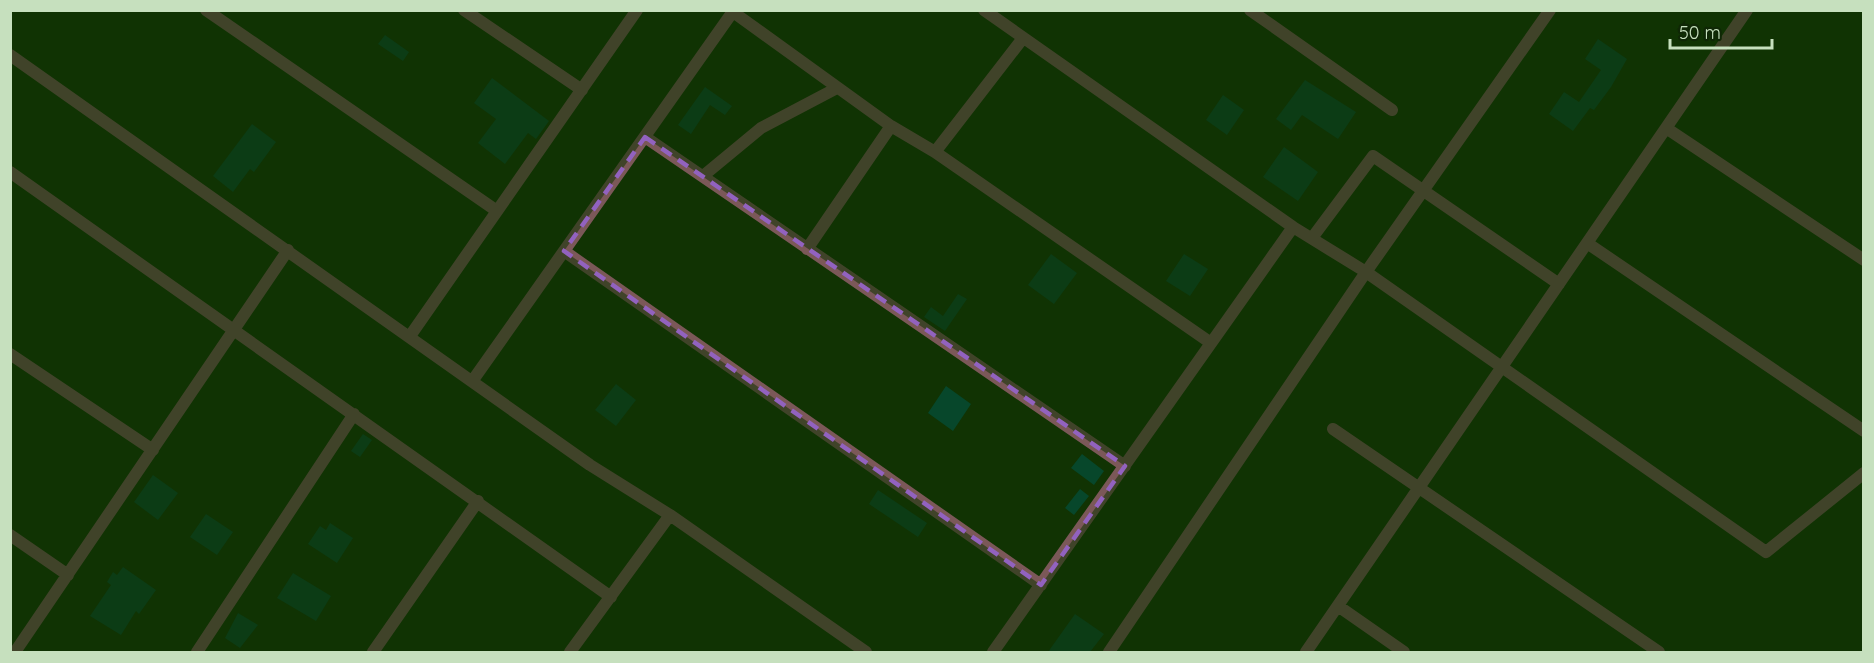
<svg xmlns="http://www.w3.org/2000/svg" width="1874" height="663" viewBox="0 0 1874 663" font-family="Quicksand,sans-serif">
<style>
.building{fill:#07472b}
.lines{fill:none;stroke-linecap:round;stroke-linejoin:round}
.street{stroke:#7b5858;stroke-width:12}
.marked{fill:none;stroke:#9262bf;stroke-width:4.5;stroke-dasharray:12 8;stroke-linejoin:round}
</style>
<rect width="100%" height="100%" fill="#113303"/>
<!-- building -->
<path class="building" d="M385 35 409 52 403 61 378 44Z
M1598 39 1627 59 1611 87 1594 110 1590 108 1573 131 1549 114 1564 92 1579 102 1601 70 1585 59Z
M492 78 549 121 536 139 528 133 505 164 478 143 496 119 474 103Z
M1305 80 1356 112 1338 139 1302 115 1291 130 1276 119Z
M705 87 732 106 725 115 710 105 691 134 678 125Z
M1223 95 1244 110 1227 135 1206 120Z
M252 124 276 142 254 172 250 169 233 192 213 176Z
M1284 147 1318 172 1298 201 1263 177Z
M1051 254 1077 273 1054 304 1028 285Z
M1184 254 1208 269 1190 296 1166 281Z
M958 294 967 299 945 331 924 317 931 307 943 316Z
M616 384 636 400 616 426 595 410Z
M946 386 971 404 953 431 928 413Z
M363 434 372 440 360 457 351 451Z
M1082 454 1104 471 1094 485 1071 468Z
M153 475 178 493 158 520 134 502Z
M1080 489 1089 496 1074 515 1065 508Z
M878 490 927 523 918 537 869 504Z
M206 514 233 532 217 555 190 537Z
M330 523 353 538 337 563 308 544 320 526 326 530Z
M123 567 156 590 139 614 136 611 121 635 90 616 111 585 107 582 113 572 117 575Z
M293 573 331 596 316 621 277 598Z
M238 613 258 625 240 648 225 638Z
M1075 614 1104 634 1090 652H1048Z"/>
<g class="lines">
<!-- street -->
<path class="street" d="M206 10 497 211
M464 10 582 90
M984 10 1293 227 1366 272 1766 552 1864 473
M1250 10 1392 110
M733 12 891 126
M10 55 590 465 670 515 866 652
M1666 128 1864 260
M645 137 1125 466
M935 152 1211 343
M10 172 611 597
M703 176 761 128 837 88
M1312 238 1373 156 1559 284
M1587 243 1864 431
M807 249 891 126 935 152 1023 38
M564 251 1041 585
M410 336 637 10
M10 354 153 450
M473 380 734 10
M1333 429 1659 652
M10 535 68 575
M1338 606 1404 652
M15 652 288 250
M197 652 354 414
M373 652 478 501
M570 652 670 515
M993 652 1293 227
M1109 652 1366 272 1550 10
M1306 652 1747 10"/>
</g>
<!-- marked area -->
<path d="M0 0H1874V663H0ZM645 137 1125 466 1041 585 564 251Z" fill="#113303" fill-opacity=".55" fill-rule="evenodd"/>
<path class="marked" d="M645 137 1125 466 1041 585 564 251Z"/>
<!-- border -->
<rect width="1874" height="663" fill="none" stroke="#c6e0be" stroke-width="24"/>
<!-- scale -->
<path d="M1670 39v9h102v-9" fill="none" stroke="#c6e0be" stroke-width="3"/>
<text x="1679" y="39" font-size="18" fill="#c6e0be" stroke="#0f2706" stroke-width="4.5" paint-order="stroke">50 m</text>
</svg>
